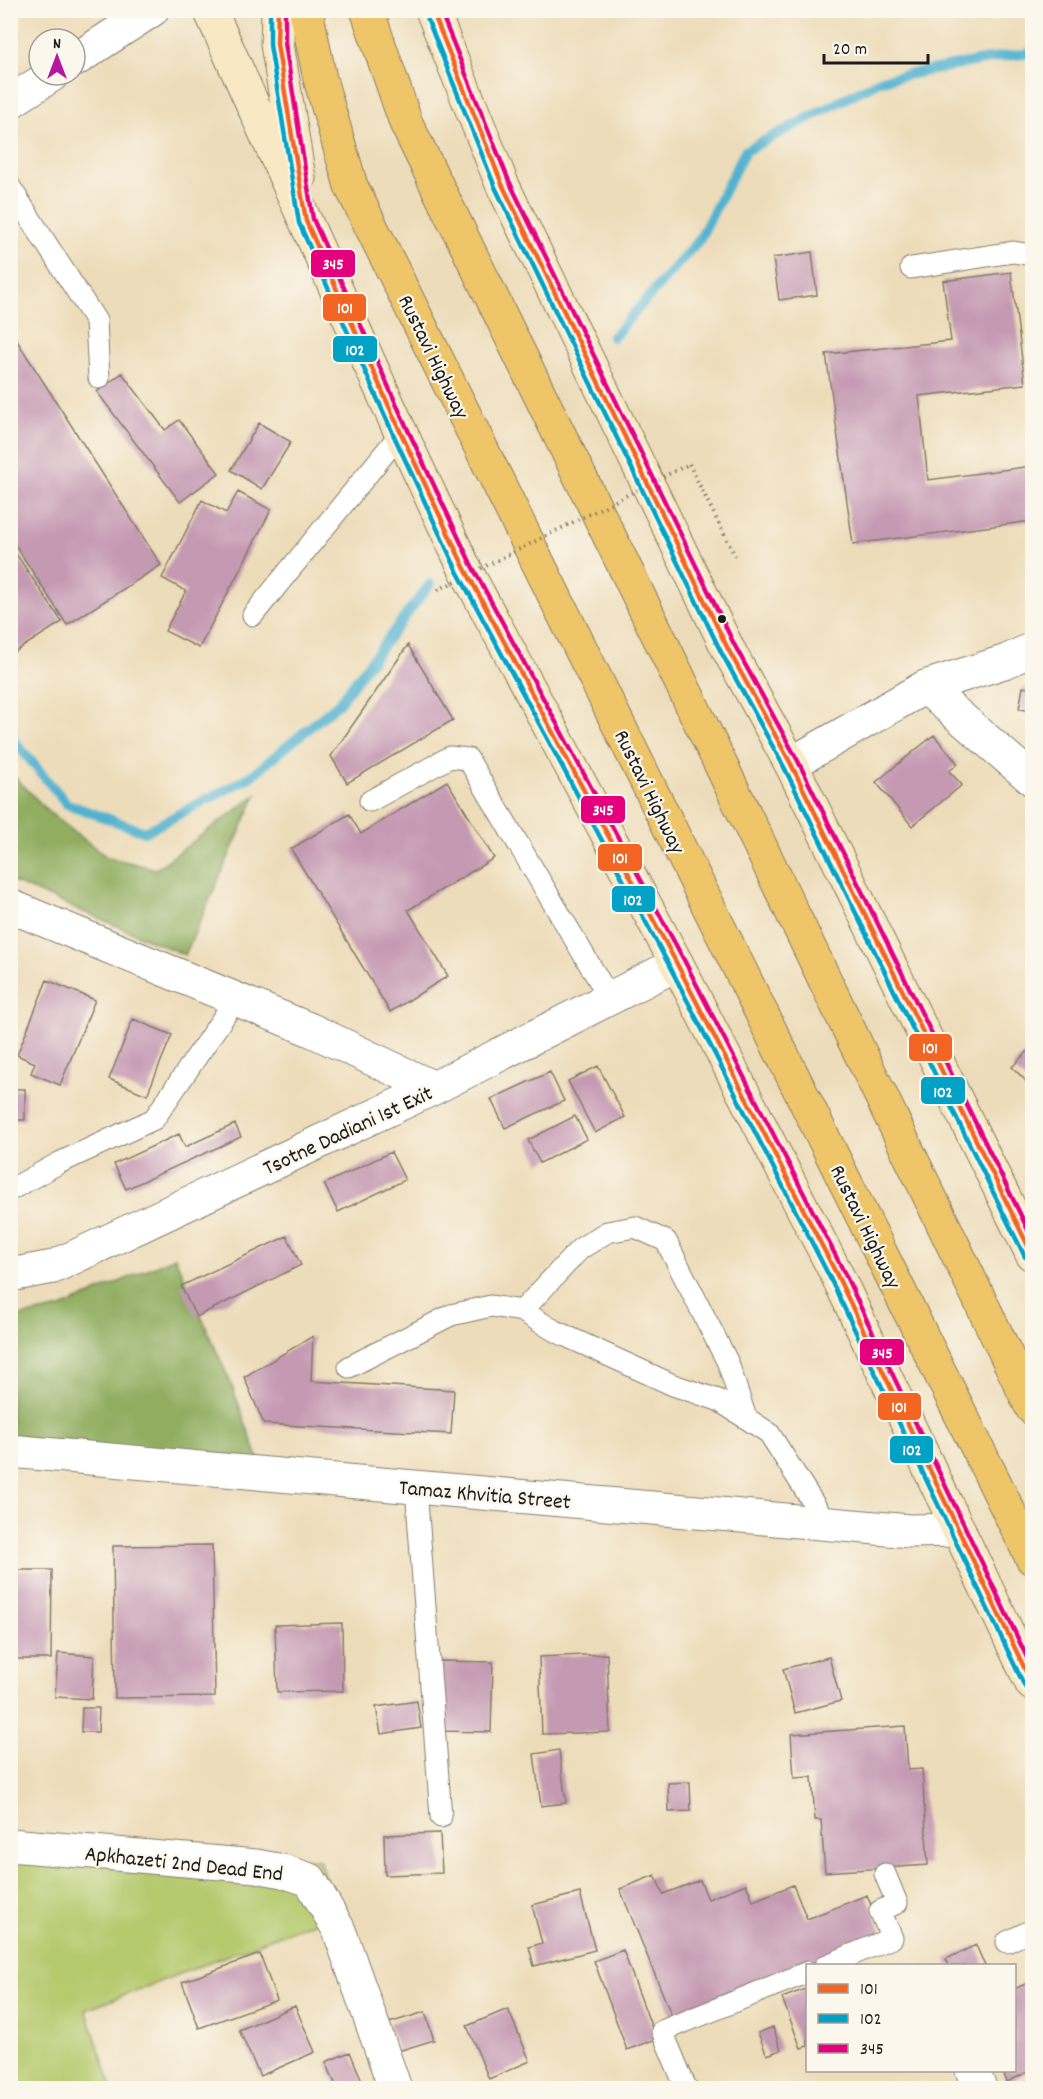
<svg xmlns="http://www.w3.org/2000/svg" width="1043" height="2099" viewBox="0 0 1043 2099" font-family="Dekko,sans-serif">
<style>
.green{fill:#b5c96d;stroke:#687244;stroke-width:1.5}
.forest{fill:#90ad60;stroke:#56643e;stroke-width:1.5}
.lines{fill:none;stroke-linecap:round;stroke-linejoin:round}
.stream{stroke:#51b2d0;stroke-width:10}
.building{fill:#c499b2}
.lane-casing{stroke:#847c6a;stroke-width:23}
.street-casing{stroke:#847c6a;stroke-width:35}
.secondary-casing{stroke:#847c6a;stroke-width:35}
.highway-casing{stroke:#847c6a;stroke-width:35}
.path{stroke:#847c6a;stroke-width:4;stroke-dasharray:1.5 4.5;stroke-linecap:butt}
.lane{stroke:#fff;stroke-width:21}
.street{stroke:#fff;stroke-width:33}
.secondary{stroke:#f8e8c3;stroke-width:33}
.highway{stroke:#eec569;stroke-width:33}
.path-bridge{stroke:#847c6a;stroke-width:4;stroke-dasharray:1.5 4.5;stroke-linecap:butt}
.bus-1-casing{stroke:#fbf7ec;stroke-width:9}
.bus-2-casing{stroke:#fbf7ec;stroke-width:9}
.bus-3-casing{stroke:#fbf7ec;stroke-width:9}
.bus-1{stroke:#f26522;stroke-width:4.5}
.bus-2{stroke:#01a2c5;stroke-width:4.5}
.bus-3{stroke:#e5007d;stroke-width:4.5}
.bus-dot{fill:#1c1c1c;stroke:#fbf7ec;stroke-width:2}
.labels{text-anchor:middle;stroke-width:4.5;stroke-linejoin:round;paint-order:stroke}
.street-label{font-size:22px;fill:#1c1c1c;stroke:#fbf7ec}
.line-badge{stroke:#fbf7ec;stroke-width:2}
.badge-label{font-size:16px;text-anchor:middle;font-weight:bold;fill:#fff}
</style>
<rect width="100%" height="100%" fill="#fbf7ec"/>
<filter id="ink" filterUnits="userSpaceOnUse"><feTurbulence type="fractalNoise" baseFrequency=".0167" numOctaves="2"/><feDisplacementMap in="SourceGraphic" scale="12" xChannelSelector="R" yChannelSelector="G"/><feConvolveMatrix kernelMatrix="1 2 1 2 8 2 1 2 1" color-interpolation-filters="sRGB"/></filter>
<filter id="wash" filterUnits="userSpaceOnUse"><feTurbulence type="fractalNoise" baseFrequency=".008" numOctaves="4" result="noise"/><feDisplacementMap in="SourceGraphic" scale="24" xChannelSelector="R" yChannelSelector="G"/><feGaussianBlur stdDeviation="1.35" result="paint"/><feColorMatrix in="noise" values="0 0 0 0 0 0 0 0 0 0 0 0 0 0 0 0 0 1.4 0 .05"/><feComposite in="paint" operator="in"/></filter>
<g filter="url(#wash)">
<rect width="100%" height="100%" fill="#eddcb9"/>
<!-- green -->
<path class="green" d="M10 1838 319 1860 337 1913 86 2010 112 2088H11Z"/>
<!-- forest -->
<path class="forest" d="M11 773 50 813 107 857 156 869 256 795 185 955 11 881Z
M175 1257 232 1386 261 1466 11 1440V1318L61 1308Z"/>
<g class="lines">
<!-- stream -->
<path class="stream" d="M613 337 699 240 745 151 881 80 998 57 1032 53
M10 736 67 804 145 832 250 777 338 704 430 584"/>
</g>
<g id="blocks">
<!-- building -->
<path class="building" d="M812 252 817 295 779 300 773 258Z
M1011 272 1025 384 919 396 928 480 1032 466V521L853 544 826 354 951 341 943 281Z
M10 330 161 565 67 625 10 537Z
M122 373 165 430 179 420 219 473 180 502 97 392Z
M259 423 291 442 262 489 231 470Z
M238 492 271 510 199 648 165 631 186 591 162 578 202 500 226 513Z
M10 545 62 622 13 653 10 649Z
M408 645 453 720 347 783 331 756Z
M1023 687 1032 689V711L1019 709Z
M934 735 958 764 949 771 962 785 912 826 876 782Z
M447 781 494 858 408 910 448 976 390 1012 291 849 349 814 361 834Z
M47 980 95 1000 60 1085 31 1073 35 1063 17 1055Z
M133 1019 172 1035 147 1095 109 1079Z
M1032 1047V1087L1012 1067Z
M598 1066 625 1117 595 1133 568 1081Z
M550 1072 564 1101 505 1128 491 1099Z
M10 1089H25V1120H10Z
M575 1116 587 1139 540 1163 528 1140Z
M235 1124 241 1137 126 1189 114 1164 179 1134 185 1147Z
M391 1152 405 1180 338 1212 324 1184Z
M287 1236 301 1265 196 1317 181 1286Z
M313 1336 311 1381 454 1390 451 1434 264 1424 244 1377Z
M212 1545 215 1697 115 1698 113 1546Z
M10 1570H52L51 1659H10Z
M342 1623 343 1691 277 1692 275 1625Z
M58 1653 94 1656 92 1699 55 1697Z
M607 1654 610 1732 542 1734 539 1657Z
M829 1657 841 1701 795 1713 783 1669Z
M436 1661 493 1662 491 1732 435 1731Z
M417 1701 421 1728 381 1734 376 1707Z
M82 1708H99L98 1732H81Z
M905 1726 908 1770 922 1769 928 1865 825 1872 821 1820H815L812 1777 794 1778 791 1734Z
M559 1750 566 1803 541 1806 534 1754Z
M690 1782 691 1811 669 1812 668 1783Z
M440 1833 442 1873 385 1875 384 1835Z
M655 1875 663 1894 700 1880 708 1899 746 1884 753 1901 793 1885 807 1919 867 1895 883 1935 673 2019 620 1889Z
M580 1893 595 1950 534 1966 529 1947 542 1943 532 1905Z
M976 1945 985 1966H949L946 1959Z
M623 1950 656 2039 627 2050 594 1961Z
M260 1954 277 2000 199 2028 182 1982Z
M1032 1981V2070L1007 2082 1002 2070H1014V1989Z
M808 1988V2046L801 2048 782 1998Z
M295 2006 315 2052 260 2076 239 2030Z
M508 2009 530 2061 489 2079 467 2026Z
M425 2012 434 2040 398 2051 389 2023Z
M773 2027 781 2050 767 2055 758 2033Z
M350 2052 365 2088H337L326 2062Z"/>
</g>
</g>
<g filter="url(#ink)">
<use href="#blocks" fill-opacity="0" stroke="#847c6a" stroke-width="1.5"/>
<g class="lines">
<defs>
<path id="lane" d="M10 187 96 321 99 378
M911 268 1013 252 1032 255
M253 615 401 433
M370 801 450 757 468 759 610 999
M10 1190 59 1163 154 1119 236 999
M522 1311 580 1249 607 1232 635 1227 666 1241 728 1363 746 1418
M349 1367 451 1315 491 1306 522 1311 555 1331 673 1385 718 1400 769 1433 826 1523
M416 1488 441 1817
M1007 1942 1032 1930
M825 1966 892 1938 880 1911 897 1903 885 1874
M686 2088 662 2031 808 1972"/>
<path id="street" d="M75 60 152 10
M10 102 52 75
M925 687 1032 779
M791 764 925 687 1007 661 1032 649
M10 906 311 1030 434 1088
M10 1275 53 1267 434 1088 677 964
M10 1451 910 1531 959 1530
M10 1845 256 1866 283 1871 310 1880 339 1930 395 2088
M972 2070 980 2088"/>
<path id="secondary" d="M210 10 401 433 464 567 677 964 836 1273 1032 1684
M278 10 277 44 299 178
M432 10 502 184 728 649 791 764 1032 1254"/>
<path id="highway" d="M306 10 320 79 351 186 1032 1558
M367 10 406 123 658 635 1032 1408"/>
</defs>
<!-- lane casing -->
<use href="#lane" class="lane-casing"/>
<!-- street casing -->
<use href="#street" class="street-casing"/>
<!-- secondary casing -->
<use href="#secondary" class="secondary-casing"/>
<!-- highway casing -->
<use href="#highway" class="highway-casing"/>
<!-- path -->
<path class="path" d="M689 464 735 556"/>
<!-- lane -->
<use href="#lane" class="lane"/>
<!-- street -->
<use href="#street" class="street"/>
<!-- secondary -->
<use href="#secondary" class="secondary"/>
<!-- highway -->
<use href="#highway" class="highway"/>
<!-- path-bridge -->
<path class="path-bridge" d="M438 590 689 464"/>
<defs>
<path id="bus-1" d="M278 10 277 44 306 221 401 433 464 567 677 964 836 1273 1032 1684
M432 10 502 184 728 649 791 764 1032 1254"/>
<path id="bus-2" d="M270 10V45L299 223 394 436 457 571 670 967 829 1276 1025 1687
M425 13 495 187 721 652 784 767 1025 1257"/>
<path id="bus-3" d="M285 10V43L313 219 408 430 471 564 684 960 843 1270 1032 1668
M440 10 509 181 735 646 798 761 1032 1238"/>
</defs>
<!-- bus-1 casing -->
<use href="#bus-1" class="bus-1-casing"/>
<!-- bus-2 casing -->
<use href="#bus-2" class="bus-2-casing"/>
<!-- bus-3 casing -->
<use href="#bus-3" class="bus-3-casing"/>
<!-- bus-1 -->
<use href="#bus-1" class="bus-1"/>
<!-- bus-2 -->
<use href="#bus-2" class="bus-2"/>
<!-- bus-3 -->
<use href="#bus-3" class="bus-3"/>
</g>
</g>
<!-- markers -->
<circle class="bus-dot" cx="722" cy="619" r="5"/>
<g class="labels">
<!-- street labels -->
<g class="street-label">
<text transform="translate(435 356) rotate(64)" y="8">Rustavi Highway</text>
<text transform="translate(651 791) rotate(64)" y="8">Rustavi Highway</text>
<text transform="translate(347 1129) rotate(-25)" y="8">Tsotne Dadiani 1st Exit</text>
<text transform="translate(867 1226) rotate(64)" y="8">Rustavi Highway</text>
<text transform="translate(485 1493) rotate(5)" y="8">Tamaz Khvitia Street</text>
<text transform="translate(184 1862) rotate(6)" y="8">Apkhazeti 2nd Dead End</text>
</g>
</g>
<g class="line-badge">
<rect x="310" y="249" width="46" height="29" rx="6" fill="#e5007d"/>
<rect x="322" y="293" width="45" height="29" rx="6" fill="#f26522"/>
<rect x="332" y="335" width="46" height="28" rx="6" fill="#01a2c5"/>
<rect x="580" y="795" width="46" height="29" rx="6" fill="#e5007d"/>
<rect x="597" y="843" width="46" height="29" rx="6" fill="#f26522"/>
<rect x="611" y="885" width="45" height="28" rx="6" fill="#01a2c5"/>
<rect x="908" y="1033" width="45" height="29" rx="6" fill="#f26522"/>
<rect x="920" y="1076" width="46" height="29" rx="6" fill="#01a2c5"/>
<rect x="859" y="1338" width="46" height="28" rx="6" fill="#e5007d"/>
<rect x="877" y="1392" width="45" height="29" rx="6" fill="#f26522"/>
<rect x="889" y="1435" width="45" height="29" rx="6" fill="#01a2c5"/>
</g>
<g class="badge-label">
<text x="333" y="269">345</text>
<text x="345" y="313">101</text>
<text x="355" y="355">102</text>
<text x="603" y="815">345</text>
<text x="620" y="863">101</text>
<text x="633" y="905">102</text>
<text x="930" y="1053">101</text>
<text x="943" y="1097">102</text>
<text x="882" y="1358">345</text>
<text x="899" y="1412">101</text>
<text x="912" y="1455">102</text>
</g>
<!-- margin -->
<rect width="1043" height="2099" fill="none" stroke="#fbf7ec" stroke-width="36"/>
<!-- legend -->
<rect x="806" y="1964" width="210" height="108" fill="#fbf7ec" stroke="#a29f99" stroke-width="1.5"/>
<rect x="818" y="1984" width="30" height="9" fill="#f26522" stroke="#a29f99" stroke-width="1.5"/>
<text x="860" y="1994" font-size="18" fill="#1c1c1c">101</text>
<rect x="818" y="2014" width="30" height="9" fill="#01a2c5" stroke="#a29f99" stroke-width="1.5"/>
<text x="860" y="2024" font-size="18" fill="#1c1c1c">102</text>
<rect x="818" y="2044" width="30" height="9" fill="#e5007d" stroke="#a29f99" stroke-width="1.5"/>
<text x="860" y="2054" font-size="18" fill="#1c1c1c">345</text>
<!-- north arrow -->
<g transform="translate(57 57)"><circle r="28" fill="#fbf7ec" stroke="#a29f99" stroke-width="1.5"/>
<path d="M0-4.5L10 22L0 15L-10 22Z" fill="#b5179e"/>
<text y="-9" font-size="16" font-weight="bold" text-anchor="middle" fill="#1c1c1c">N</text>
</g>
<!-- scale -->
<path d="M824 54v9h104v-9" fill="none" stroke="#1c1c1c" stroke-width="3"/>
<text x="833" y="54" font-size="18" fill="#1c1c1c" stroke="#fbf7ec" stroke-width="4.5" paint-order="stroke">20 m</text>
</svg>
